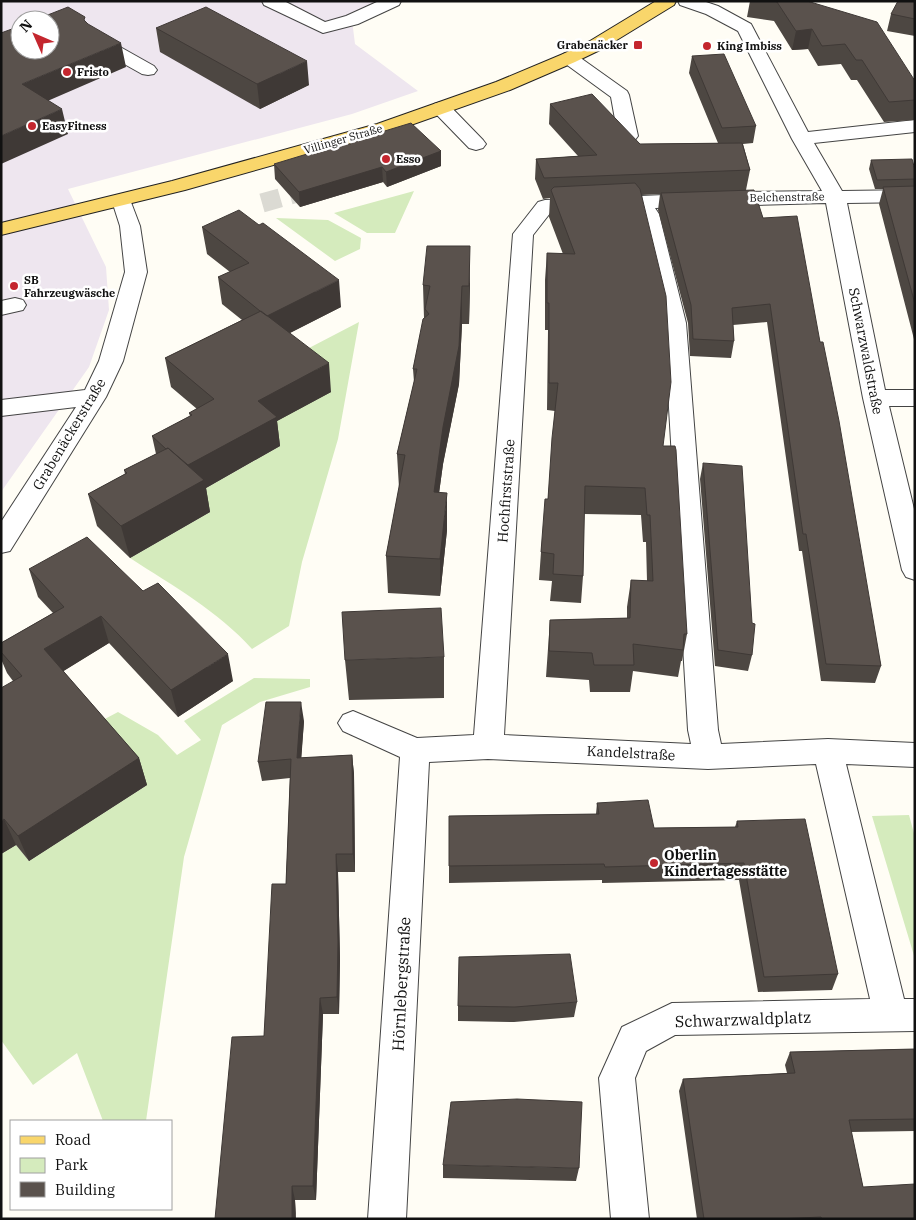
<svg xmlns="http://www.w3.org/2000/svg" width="916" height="1220" viewBox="0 0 916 1220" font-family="'IBM Plex Serif',serif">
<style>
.industrial{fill:#eee6ef;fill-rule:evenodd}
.green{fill:#d5ebbd}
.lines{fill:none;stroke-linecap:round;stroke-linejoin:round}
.minor-tunnel{stroke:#dbdad3;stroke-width:19;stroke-dasharray:19 10;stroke-linecap:butt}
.minor-casing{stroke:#444;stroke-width:2}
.major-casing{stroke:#222;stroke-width:2}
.minor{fill:#fff;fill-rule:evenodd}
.major{fill:#f9d66b;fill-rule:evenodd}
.wall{fill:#4d4742}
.shaded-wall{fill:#3f3936}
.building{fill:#5a524d;stroke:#3f3936}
.poi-dot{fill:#c4262e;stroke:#fff;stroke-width:2}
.labels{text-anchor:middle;stroke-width:5;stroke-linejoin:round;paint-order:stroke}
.far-poi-label{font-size:11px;font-weight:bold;fill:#111;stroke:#fff;text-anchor:start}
.far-street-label{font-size:11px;fill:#111;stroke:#fff}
.street-label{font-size:14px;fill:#111;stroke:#fff}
.poi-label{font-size:14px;font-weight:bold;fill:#111;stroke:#fff;text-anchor:start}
.near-street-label{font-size:16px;fill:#111;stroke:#fff}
</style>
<rect width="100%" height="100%" fill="#fffdf5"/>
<!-- industrial -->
<path class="industrial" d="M1 1H393L352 20 355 44 418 91 352 114 68 189 106 267 109 310 89 367 1 492ZM20 20H50V50H20Z"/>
<!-- green -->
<path class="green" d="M414 191 395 233H367L334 213Z
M276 218 328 220 361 238 360 249 335 261Z
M359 322 338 439 302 562 289 626 252 649C218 611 173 586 130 558L210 512 192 496 280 446 263 372Z
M254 678 310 679V687L260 702 222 725 184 857 146 1121H103L77 1053 33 1085 1 1040V854L16 845 29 861 147 785 46 750 118 712 158 735 177 755 201 740 184 721Z
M909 815 915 837V959L872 816Z"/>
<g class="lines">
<!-- minor-tunnel -->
<path class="minor-tunnel" d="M262 203 325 185"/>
<defs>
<path id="minor" d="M262 1H284L325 22 346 16 379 1H401L399 5 358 24 323 33 264 5Z
M678 1H703L718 6 751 24 808 132 915 120V132L814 143 842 191 915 190V202L847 203 885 390H915V406H889L915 513V580L906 577 902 570 863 398 826 203 655 208 659 214 686 323 718 730 721 744 828 739 915 743V767L846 764 904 999H915V1031L675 1035 646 1051 635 1078 649 1219H611L599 1078 622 1027 672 1003 870 999 816 764 708 769 488 759 429 762 406 1219H368L400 757 343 731 338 723 343 715 353 711 417 738 474 735 513 234 538 202 545 200 736 192 822 191 792 139 738 31 706 14 680 5ZM633 208 639 215 664 323 688 730 691 744 504 735 533 235 551 212Z
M100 38 106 39 154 66 157 70 154 74 148 75 142 74 94 47 91 43 94 39Z
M569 53 575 54 627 91 629 95 638 136 635 140 628 142 621 140 618 136 611 97 563 62 560 58 563 54Z
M441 102 448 104 483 140 486 144 483 148 476 150 469 148 434 112 432 108 434 104Z
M122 195 129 197 140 226 147 272 123 361 106 397 10 551 1 553V522L76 407 1 416V400L85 390 99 361 125 272 120 226 112 201 115 197Z
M15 298 23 300 26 305 23 310 1 315V301Z"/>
<path id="major" d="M656 1H676L674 5 602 49 575 62 510 90 391 132 185 190 1 235V223L172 181 377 124 496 82 563 54 590 41Z"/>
</defs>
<!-- minor casing -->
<use href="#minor" class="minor-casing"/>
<!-- major casing -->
<use href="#major" class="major-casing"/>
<!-- minor -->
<use href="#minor" class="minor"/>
<!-- major -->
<use href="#major" class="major"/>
</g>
<!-- wall -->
<path class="wall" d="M750 1H807L915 81V120L884 122 857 80H851L841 64 818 66 808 49 792 50 774 21 747 17Z
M915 1V36L887 31 891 14Z
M156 28 309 85 260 109 160 52Z
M692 56 756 126 753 143 743 144 750 170 746 190 763 218 820 342 881 666 875 683 821 681 802 551H799L767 322 733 325 734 341 731 358 690 356 688 323 658 210 660 194 642 195 663 446 687 634 682 661H681L678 677 633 671 630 692H590L589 680 546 677 550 620 627 618V607L631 580 647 581 646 542H643L641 515 584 514 583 576 581 603 550 601 552 581 539 580 541 552 548 499 555 411 547 410 548 330H545V280L547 253 563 254 549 217 550 198 543 199 535 179 536 159 578 156 549 124 550 104 640 144 718 143 689 73Z
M441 151V166L387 187 383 182 300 207 275 179 274 164Z
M871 160 915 170V343L879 204 883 189H875L869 169Z
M202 227 341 307 290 333 331 392 277 421 280 446 206 488 210 512 130 558 97 526 88 494 125 474 124 470 156 454 152 436 190 416 189 413 197 409 171 387 165 358 242 320 222 304 218 277 230 272 207 254Z
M470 283 469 324H462L459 384 443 464 439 493 447 530 440 596 388 593 386 556 399 488 397 454 414 382 413 369 424 318 423 285Z
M703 463 752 655 748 671 715 666 700 479Z
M29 569 233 681 178 717 109 643 63 671 139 758 147 785 29 861 16 845 1 854 13 681 7 673 1 659V643L53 613 38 597Z
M444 657V698L349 700 345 660Z
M304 721 301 758 352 755 354 774 355 872H338L340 959 339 1014H323L316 1200H295L296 1219 264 1036 286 884 290 778 262 781 258 762Z
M597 803 654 828 735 827 737 821 838 974 832 990 758 992 739 880 602 883V880L449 883V816L596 814Z
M577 1002 574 1017 514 1022 458 1021V1006Z
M915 1049V1131L851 1132 863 1187 915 1219H697L679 1091 683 1079 787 1073 785 1065 790 1052Z
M443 1165 579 1168 576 1181 443 1178Z"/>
<!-- shaded-wall -->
<path class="shaded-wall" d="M812 29 808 49 792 50 796 31Z
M121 43 126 67 29 109 22 84Z
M307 61 309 85 260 109 257 84Z
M62 109 68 134 1 164V136Z
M441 151V166L387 187 386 172Z
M382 167 383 182 300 207 299 192Z
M470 246V283L469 324V286Z
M339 280 341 307 270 343 267 316Z
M462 286V324L459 384 443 464 434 530V492Z
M329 363 331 392 277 421 280 446 206 488 210 512 130 558 121 526 258 401Z
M447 493V530L440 596V559Z
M101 616 109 643 54 677 44 649Z
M228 654 233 681 178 717 171 690Z
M301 702 304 721 300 777 297 758Z
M352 755 354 774 355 872 353 854Z
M139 758 147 785 29 861 18 836Z
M4 819 16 845 1 854V821Z
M336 854 338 872 340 959 339 1014 337 997Z
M320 998 323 1014 316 1200 313 1186Z
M292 1186 295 1200 296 1219H292Z"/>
<!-- building -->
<path class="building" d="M775 1H807L877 22 915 81V100L889 102 862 60H856L845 44 822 46 812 29 796 31 777 2Z
M898 1H915V19L891 14Z
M68 7 85 17 84 20 88 24 121 43 22 84 62 109 1 136V33L20 26V50H50V20H35Z
M206 7 307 61 257 84 156 28Z
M724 54 756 126 722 128 692 56Z
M592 94 640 144 742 143 750 170 544 178 536 159 597 155 550 104Z
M411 123 441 151 386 172 382 167 299 192 274 164 340 144H351L355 140Z
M912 159 915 170V179L877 180 871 160Z
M635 183 640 189 666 296 671 382 663 446H675L676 450 687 634H684L683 650 633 644 634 665H594L592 653 549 651 550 620 630 618 631 580 653 581 650 515H647L645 488 585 486 583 576 553 574 554 554 541 552 545 499H548L552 438 558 383H549V303H547V253L575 254 551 190 554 187Z
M915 186V304L883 187Z
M754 190 763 218 797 216 820 342H823L839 421 881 666 826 664 806 534H803L770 304 732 308 734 341 693 339 691 305 661 193Z
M239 210 259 225 263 223 339 280 267 316 260 311 218 277 249 263 202 227Z
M427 246H470L469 286H462L459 346 443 427 434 492 447 493 440 559 386 556 405 455 397 454 417 369H413L423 319 429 314 425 309 430 286 423 285Z
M261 311 329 363 258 401 277 417 188 465 168 448 166 449 152 436 192 415 189 413 214 399 165 358Z
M168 448 204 480 121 526 88 494 127 473 124 470Z
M703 463 742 466 752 623 755 624 752 655 718 650Z
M87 537 143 591 158 583 228 654 171 690 101 616 44 649 139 758 18 836 4 819 1 821V688L22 676 1 652V643L64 607 29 569Z
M441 608 444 657 345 660 342 612Z
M266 702H301L297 758 352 755 353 854H336L338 942 337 997 320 998 313 1186H292V1219H215L232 1037 264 1036 272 884H286L291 759 258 762Z
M648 800 654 828 738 827 737 821 805 819 838 974 764 977 744 863 605 867 604 864 449 866V816L599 814 597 803Z
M570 954 577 1002 515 1007 458 1006 459 957Z
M915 1049V1119L849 1120 863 1187 915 1184V1219H822L821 1217 777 1219H704L683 1079 795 1073 790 1052Z
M517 1099 582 1102 579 1168 443 1165 451 1102Z"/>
<!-- markers -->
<g class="poi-dot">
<rect x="633" y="40" width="10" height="10" rx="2.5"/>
<circle cx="707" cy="46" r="5"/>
<circle cx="67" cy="72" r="5"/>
<circle cx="32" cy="126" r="5"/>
<circle cx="386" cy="159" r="5"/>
<circle cx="14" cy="286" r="5"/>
<circle cx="654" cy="863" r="5"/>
</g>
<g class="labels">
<!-- far-poi labels -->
<g class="far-poi-label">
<text x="628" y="49" text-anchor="end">Grabenäcker</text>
<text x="717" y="50">King Imbiss</text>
<text x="77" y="76">Fristo</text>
<text x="42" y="130">EasyFitness</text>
<text x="396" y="163">Esso</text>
<text x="24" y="284">SB<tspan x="24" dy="13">Fahrzeugwäsche</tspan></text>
</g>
<!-- far-street labels -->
<g class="far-street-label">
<text transform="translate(343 139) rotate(-16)" y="4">Villinger Straße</text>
<text transform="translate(787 197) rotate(-1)" y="4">Belchenstraße</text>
</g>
<!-- street labels -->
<g class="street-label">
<text transform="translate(866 351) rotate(79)" y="5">Schwarzwaldstraße</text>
<text transform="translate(69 434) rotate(-59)" y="5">Grabenäckerstraße</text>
<text transform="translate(506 491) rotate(-86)" y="5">Hochfirststraße</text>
<text transform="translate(631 753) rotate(3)" y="5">Kandelstraße</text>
</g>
<!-- poi labels -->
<g class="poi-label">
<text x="664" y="860">Oberlin<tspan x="664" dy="16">Kindertagesstätte</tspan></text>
</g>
<!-- near-street labels -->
<g class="near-street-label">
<text transform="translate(401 984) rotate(-87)" y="6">Hörnlebergstraße</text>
<text transform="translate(743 1019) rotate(-2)" y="6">Schwarzwaldplatz</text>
</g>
</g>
<!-- border -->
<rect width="916" height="1220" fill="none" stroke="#111111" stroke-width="5"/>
<!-- legend -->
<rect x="10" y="1120" width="162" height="90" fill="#ffffff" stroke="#a0a0a0"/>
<rect x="20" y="1136" width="25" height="8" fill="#f9d66b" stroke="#a0a0a0"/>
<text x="55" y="1145" font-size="15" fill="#111111">Road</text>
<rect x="20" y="1158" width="25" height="15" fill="#d5ebbd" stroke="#a0a0a0"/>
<text x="55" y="1170" font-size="15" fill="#111111">Park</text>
<rect x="20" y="1182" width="25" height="15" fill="#5a524d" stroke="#a0a0a0"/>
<text x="55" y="1195" font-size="15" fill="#111111">Building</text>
<!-- north arrow -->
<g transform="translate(35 35) rotate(315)"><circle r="24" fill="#ffffff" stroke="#a0a0a0"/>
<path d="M0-4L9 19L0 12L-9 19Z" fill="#c4262e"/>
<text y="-8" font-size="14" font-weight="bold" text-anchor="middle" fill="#111111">N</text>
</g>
</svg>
